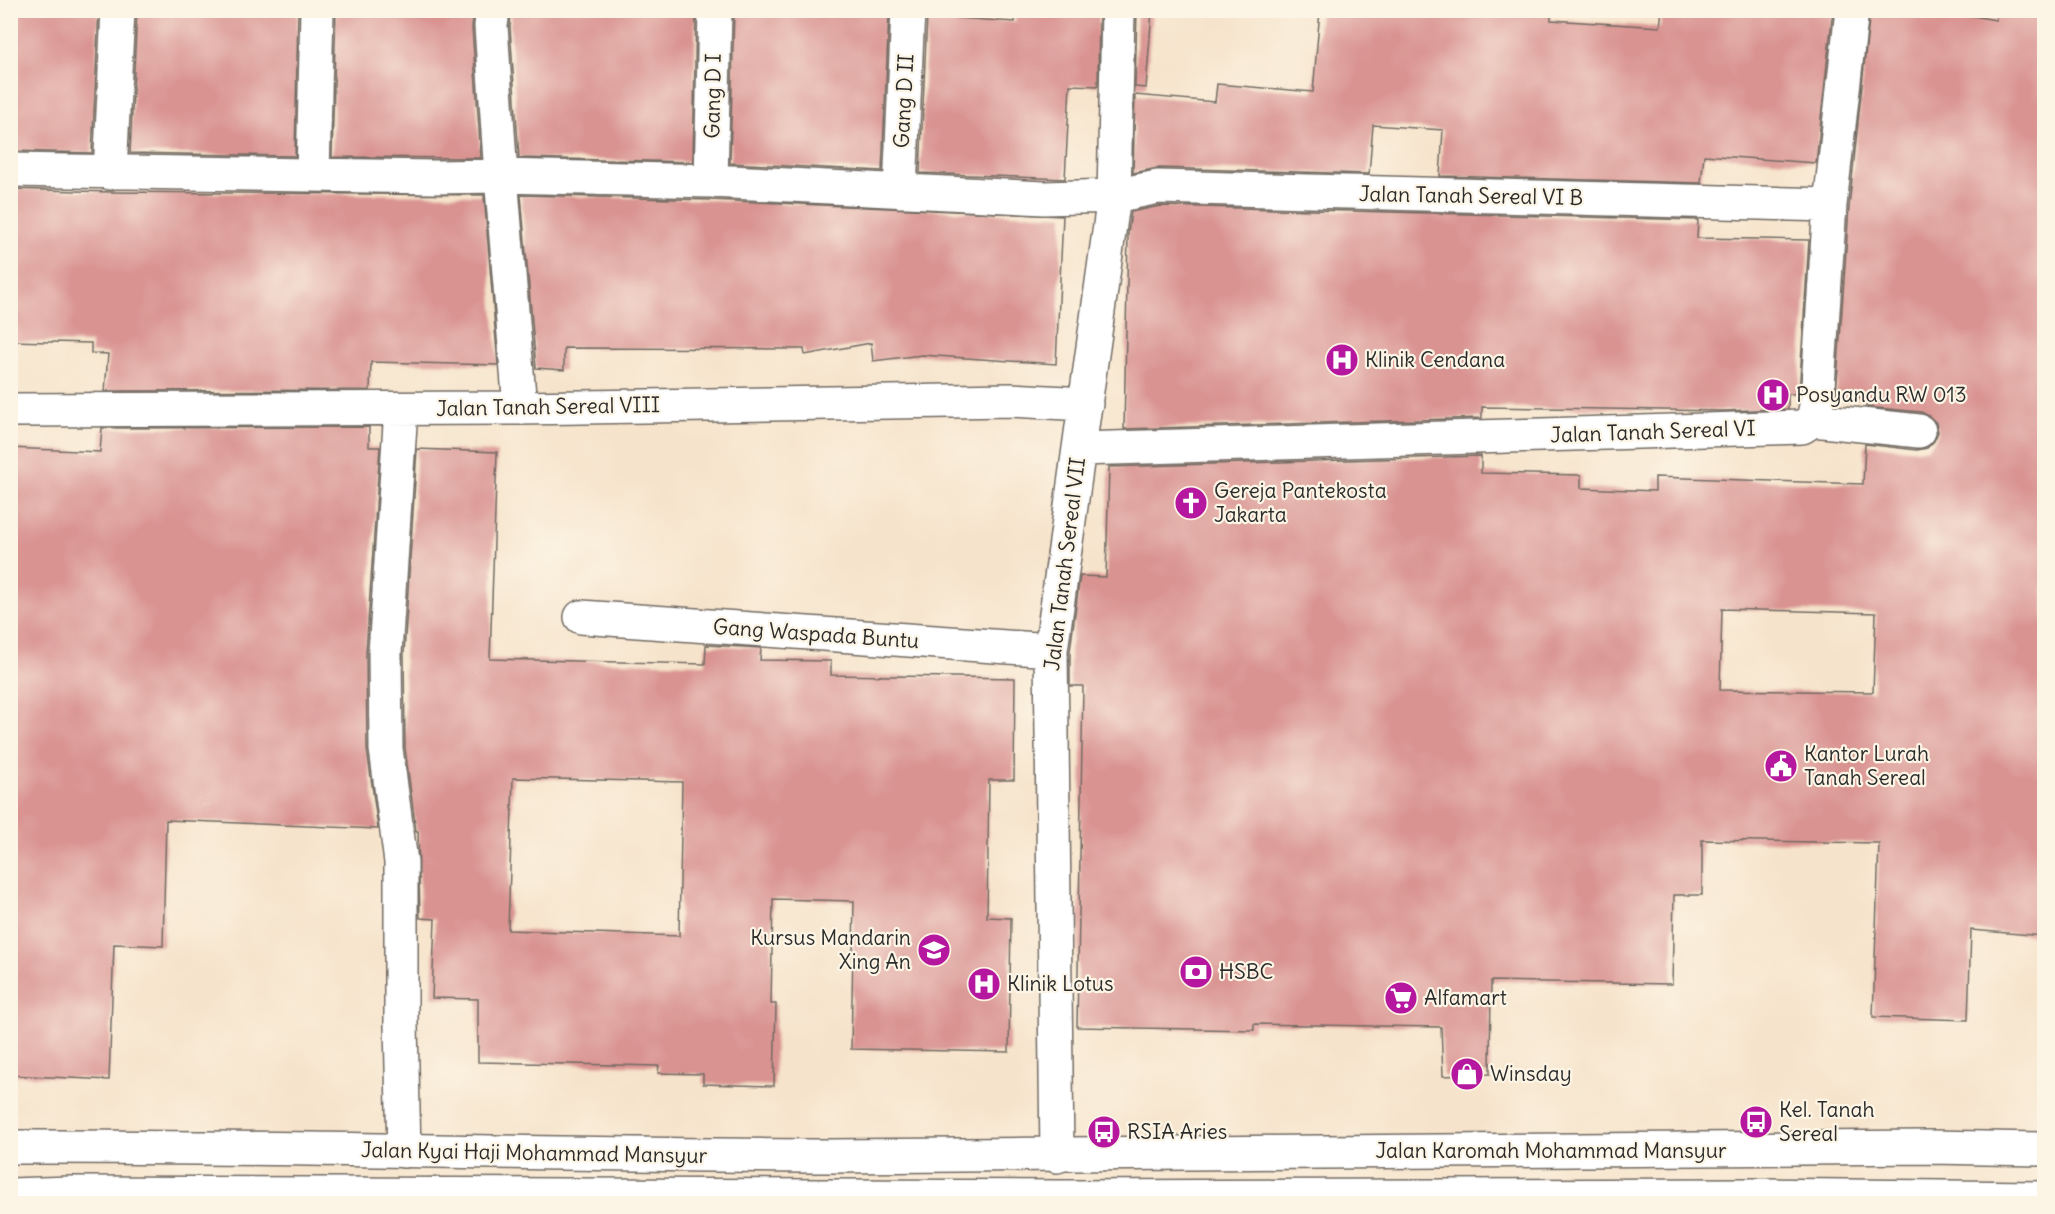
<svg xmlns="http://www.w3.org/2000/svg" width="2055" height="1214" viewBox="0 0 2055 1214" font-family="Delius,sans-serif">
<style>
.building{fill:#d99391;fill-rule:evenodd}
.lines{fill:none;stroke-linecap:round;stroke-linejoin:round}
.minor-casing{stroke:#726b63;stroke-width:36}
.secondary-casing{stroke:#726b63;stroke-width:36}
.minor{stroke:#fff;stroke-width:33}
.secondary{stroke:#fff;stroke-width:33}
.labels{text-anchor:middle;stroke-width:4.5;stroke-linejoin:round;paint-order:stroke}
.street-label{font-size:21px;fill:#2b2b2b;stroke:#fcf5e5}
.poi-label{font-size:21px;fill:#2b2b2b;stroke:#fcf5e5;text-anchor:start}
</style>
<rect width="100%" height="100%" fill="#fcf5e5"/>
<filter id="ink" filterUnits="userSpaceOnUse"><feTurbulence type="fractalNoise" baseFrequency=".0167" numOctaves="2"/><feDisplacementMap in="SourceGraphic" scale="12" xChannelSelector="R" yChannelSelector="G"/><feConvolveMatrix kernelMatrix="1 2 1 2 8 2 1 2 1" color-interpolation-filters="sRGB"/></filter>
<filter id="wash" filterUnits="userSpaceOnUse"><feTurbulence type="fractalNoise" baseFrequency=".008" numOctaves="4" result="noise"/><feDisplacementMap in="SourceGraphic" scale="24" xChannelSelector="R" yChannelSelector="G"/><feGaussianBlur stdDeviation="1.35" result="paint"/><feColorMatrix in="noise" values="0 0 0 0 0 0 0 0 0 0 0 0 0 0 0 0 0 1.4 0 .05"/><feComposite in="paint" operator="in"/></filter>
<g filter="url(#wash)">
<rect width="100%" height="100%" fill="#f6e3cb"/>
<g id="blocks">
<!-- building -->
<path class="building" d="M10 10H99L92 153 10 151Z
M137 10H298L295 156 130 153Z
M336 10H474L472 27 481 158 332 157Z
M511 10H696L693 162 519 158 510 27Z
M734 10H880V12L889 13 882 171 730 163Z
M1016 10H1099L1098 86 1070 85 1065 179 920 173 927 16 1015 22Z
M1137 10H1152L1146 88 1135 87Z
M1320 10H1487L1551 16V20L1660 27 1662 10H1833L1816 163 1704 155 1701 183 1440 176 1443 130 1373 125 1369 174 1158 168 1133 173 1135 95 1215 102 1217 84 1313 92Z
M1870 10H1941L1996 20V10H2044V936L1971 930 1968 1020 1873 1017 1879 843 1702 840V895H1674L1672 984 1491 981 1490 1074 1443 1076 1441 1027 1254 1024V1030L1077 1027 1083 686H1070V651L1080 576 1106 577 1109 467 1481 456V473L1581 475V488L1655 491V477L1863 484 1865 444 1917 450 1927 448 1934 441 1938 432 1936 423 1929 416 1921 412 1866 407V398L1836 396 1849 207ZM1722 609 1876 613 1873 692 1720 690Z
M10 189 110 192 484 195 498 365 371 362 370 390 105 391 108 354 91 353V343L10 341Z
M521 195 710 200 1063 216 1056 364 922 355 873 361 871 343 805 355 804 349 564 348V370L536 368Z
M1160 206 1698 220 1697 238 1809 240 1799 394H1788V409L1723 411 1482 407V418L1124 429 1128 234 1131 212Z
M369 427V447H380L366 653 367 749 378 829 166 820 163 946 114 944 109 1080 10 1075V448L100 452 102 428Z
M417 449 497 452 490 659 705 664 706 645 761 648 760 660 831 661V675L1015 678 1014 780H989L987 917 1011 918 1009 1052 851 1049 854 901 773 899 771 1004H776L774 1086 703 1084V1074L658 1073 659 1066 478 1062V999L432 998 435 919 420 918 418 831H416L405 748 404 654ZM513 778 682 782 679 936 508 930Z"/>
</g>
</g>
<g filter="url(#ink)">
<use href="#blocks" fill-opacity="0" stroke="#726b63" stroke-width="1.5"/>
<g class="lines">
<defs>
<path id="minor" d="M493 10 491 26 501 176 520 408
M10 170 434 177 501 176 711 181 1044 198 1114 196 1158 187 1830 205
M110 173 118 10
M313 175 317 10
M711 181 715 10
M900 191 908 10
M401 409 385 653 386 749 401 862V1025L404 1151
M10 410 520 408 1010 400 1086 404
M1813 420 1919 431
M1079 449 1802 427 1813 420 1817 401 1830 205 1852 10
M581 617 1051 650
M1057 1156 1051 650 1114 196 1118 10"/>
<path id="secondary" d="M10 1147C284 1146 557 1155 831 1156L1930 1147 2044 1149
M10 1195 71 1193 1059 1197 1757 1195 2044 1198"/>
</defs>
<!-- minor casing -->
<use href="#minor" class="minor-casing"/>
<!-- secondary casing -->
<use href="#secondary" class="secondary-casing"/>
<!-- minor -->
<use href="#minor" class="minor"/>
<!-- secondary -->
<use href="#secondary" class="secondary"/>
</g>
</g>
<!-- icons -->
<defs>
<symbol id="hospital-disc" viewBox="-11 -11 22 22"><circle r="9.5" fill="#b5179e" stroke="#fcf5e5"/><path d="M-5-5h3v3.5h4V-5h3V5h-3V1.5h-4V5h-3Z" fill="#fff"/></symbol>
<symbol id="church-disc" viewBox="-11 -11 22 22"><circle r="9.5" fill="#b5179e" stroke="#fcf5e5"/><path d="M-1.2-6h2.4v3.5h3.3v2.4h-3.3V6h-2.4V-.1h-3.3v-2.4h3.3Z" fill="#fff"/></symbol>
<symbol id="civic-disc" viewBox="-11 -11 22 22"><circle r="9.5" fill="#b5179e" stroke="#fcf5e5"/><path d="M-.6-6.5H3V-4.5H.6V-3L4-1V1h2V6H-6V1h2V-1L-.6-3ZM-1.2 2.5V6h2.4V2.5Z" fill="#fff"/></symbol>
<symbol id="school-disc" viewBox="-11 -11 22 22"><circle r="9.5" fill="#b5179e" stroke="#fcf5e5"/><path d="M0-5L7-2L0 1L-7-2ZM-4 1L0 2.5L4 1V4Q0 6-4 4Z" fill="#fff"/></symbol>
<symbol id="bank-disc" viewBox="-11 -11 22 22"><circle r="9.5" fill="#b5179e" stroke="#fcf5e5"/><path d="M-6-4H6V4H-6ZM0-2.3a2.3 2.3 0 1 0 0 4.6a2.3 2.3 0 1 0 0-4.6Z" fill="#fff"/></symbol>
<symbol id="supermarket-disc" viewBox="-11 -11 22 22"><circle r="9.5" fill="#b5179e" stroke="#fcf5e5"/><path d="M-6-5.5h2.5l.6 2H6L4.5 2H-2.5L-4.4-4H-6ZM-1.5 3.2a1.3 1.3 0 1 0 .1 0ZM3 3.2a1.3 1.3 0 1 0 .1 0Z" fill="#fff"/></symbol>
<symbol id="shop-disc" viewBox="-11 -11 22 22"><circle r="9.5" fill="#b5179e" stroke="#fcf5e5"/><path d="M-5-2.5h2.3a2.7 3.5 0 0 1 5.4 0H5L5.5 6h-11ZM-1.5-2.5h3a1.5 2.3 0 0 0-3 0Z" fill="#fff"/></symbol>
<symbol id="bus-disc" viewBox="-11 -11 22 22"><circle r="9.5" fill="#b5179e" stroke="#fcf5e5"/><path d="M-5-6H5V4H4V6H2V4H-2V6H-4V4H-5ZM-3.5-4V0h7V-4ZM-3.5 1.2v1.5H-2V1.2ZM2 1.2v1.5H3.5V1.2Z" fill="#fff"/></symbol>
</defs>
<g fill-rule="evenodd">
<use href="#hospital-disc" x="1323" y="341" width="38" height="38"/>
<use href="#hospital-disc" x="1754" y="376" width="38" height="38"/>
<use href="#church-disc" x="1172" y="484" width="38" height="38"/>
<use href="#civic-disc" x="1762" y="747" width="38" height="38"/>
<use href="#school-disc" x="915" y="931" width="38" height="38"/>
<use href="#bank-disc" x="1177" y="953" width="38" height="38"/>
<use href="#hospital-disc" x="965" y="965" width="38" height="38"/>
<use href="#supermarket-disc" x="1382" y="979" width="38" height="38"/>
<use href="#shop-disc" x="1448" y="1055" width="38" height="38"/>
<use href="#bus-disc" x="1737" y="1103" width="38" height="38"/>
<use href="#bus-disc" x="1085" y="1113" width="38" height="38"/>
</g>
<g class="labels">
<!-- street labels -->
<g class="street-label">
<text transform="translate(713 96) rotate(-89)" y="7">Gang D I</text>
<text transform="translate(904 101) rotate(-87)" y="7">Gang D II</text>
<text transform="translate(1471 196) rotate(1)" y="7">Jalan Tanah Sereal VI B</text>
<text transform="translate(548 407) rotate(-1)" y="7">Jalan Tanah Sereal VIII</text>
<text transform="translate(1653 432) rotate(-2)" y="7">Jalan Tanah Sereal VI</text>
<text transform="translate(1065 564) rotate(-83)" y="7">Jalan Tanah Sereal VII</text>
<text transform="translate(816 634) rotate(4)" y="7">Gang Waspada Buntu</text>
<text x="1551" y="1158">Jalan Karomah Mohammad Mansyur</text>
<text transform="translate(534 1153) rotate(1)" y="7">Jalan Kyai Haji Mohammad Mansyur</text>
</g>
<!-- poi labels -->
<g class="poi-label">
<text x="1365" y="367">Klinik Cendana</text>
<text x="1796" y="402">Posyandu RW 013</text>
<text x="1214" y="498">Gereja Pantekosta<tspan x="1214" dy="24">Jakarta</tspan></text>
<text x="1804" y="761">Kantor Lurah<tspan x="1804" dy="24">Tanah Sereal</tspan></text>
<text x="911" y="945" text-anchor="end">Kursus Mandarin<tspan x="911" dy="24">Xing An</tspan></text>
<text x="1219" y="979">HSBC</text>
<text x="1007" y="991">Klinik Lotus</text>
<text x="1424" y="1005">Alfamart</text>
<text x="1490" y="1081">Winsday</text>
<text x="1779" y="1117">Kel. Tanah<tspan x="1779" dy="24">Sereal</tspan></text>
<text x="1127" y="1139">RSIA Aries</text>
</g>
</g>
<!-- margin -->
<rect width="2055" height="1214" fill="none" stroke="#fcf5e5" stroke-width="36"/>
</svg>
